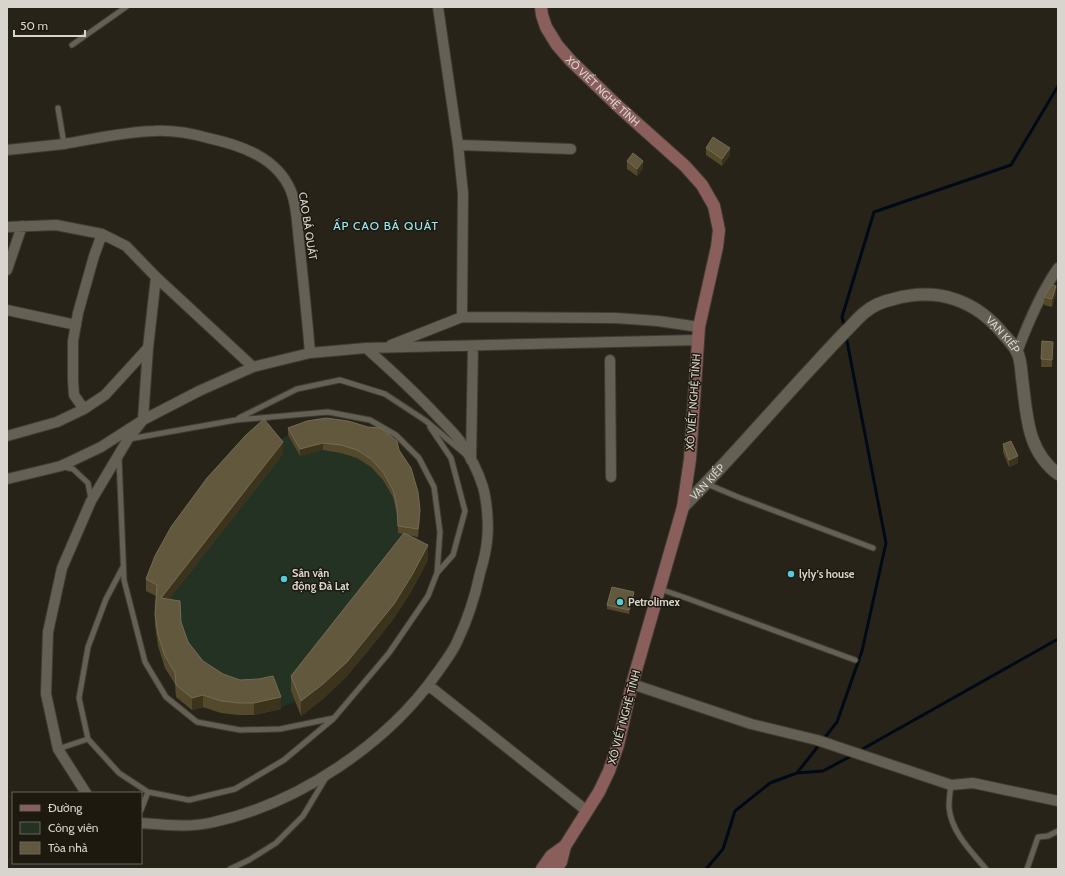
<svg xmlns="http://www.w3.org/2000/svg" width="1065" height="876" viewBox="0 0 1065 876" font-family="Cabin,sans-serif">
<style>
.green{fill:#243224}
.lines{fill:none;stroke-linecap:round;stroke-linejoin:round}
.stream{stroke:#000a17;stroke-width:3}
.service-casing{stroke:#403c35;stroke-width:7}
.minor-casing{stroke:#403c35;stroke-width:12}
.tertiary-casing{stroke:#403c35;stroke-width:14}
.secondary-casing{stroke:#403c35;stroke-width:14}
.service{stroke:#646054;stroke-width:5}
.minor{stroke:#646054;stroke-width:10}
.tertiary{stroke:#646054;stroke-width:12}
.secondary{stroke:#8a5e5b;stroke-width:12}
.wall{fill:#54492b}
.shaded-wall{fill:#3c331c}
.building{fill:#62583d;stroke:#756b54}
.poi-dot{fill:#53cbdb;stroke:#1d190f;stroke-width:1.5}
.labels{text-anchor:middle;stroke-width:3;stroke-linejoin:round;paint-order:stroke}
.street-label{font-size:11px;fill:#d8d5cf;stroke:#1d190f}
.poi-label{font-size:11px;font-weight:bold;fill:#d8d5cf;stroke:#1d190f;text-anchor:start}
.neighbourhood-label{font-size:12px;letter-spacing:1px;fill:#9cedf8;stroke:#1d190f}
</style>
<rect width="100%" height="100%" fill="#272318"/>
<!-- green -->
<path class="green" d="M348 428 420 518 418 537 414 552 428 560C417 580 407 600 394 618 368 655 337 688 301 716L295 701C272 713 248 718 222 713 207 710 208 705 192 710L176 697 175 684 165 668 158 597 146 591 274 443 288 435Z"/>
<g class="lines">
<!-- stream -->
<path class="stream" d="M845 328 842 317 874 212 1011 165 1058 86
M859 751 1058 639
M797 773 837 722 862 651 886 543 846 336
M706 869 723 849 735 811 770 783 797 773 823 771 853 755"/>
<defs>
<path id="service" d="M72 45 126 7
M58 108 64 144
M239 418 297 389 340 380 385 394 426 421 465 454
M430 427 451 458 465 511 453 555 437 573
M119 458 124 580 145 662 166 697 197 722 240 730 280 729 334 718 389 653 428 596 437 573 440 532 434 487 419 458 396 435 370 420 328 412 236 420 129 439
M64 467 73 469 88 483 91 499
M707 484 738 497 873 548
M660 589 689 599 855 660
M88 739 119 773 148 792
M58 749 88 739 79 698 88 647 106 599 123 567
M951 785C950 792 949 800 949 807 951 832 971 851 986 869
M141 810 148 792 189 800 235 789 284 760 333 719
M230 869 249 860 276 843 303 816 327 776
M1027 869 1038 837 1048 836 1058 831"/>
<path id="minor" d="M438 7 458 145 463 193 462 317
M458 145 571 149
M7 150C26 148 45 146 64 144 94 139 123 132 154 131 172 130 190 133 208 138 240 145 277 157 291 191 297 206 297 225 299 241 303 279 307 316 310 353
M7 227 56 225 102 234 126 246 156 277 253 367
M7 270 22 226
M7 310 76 325
M391 345 462 317 616 318 658 321 699 327
M1017 352C1028 323 1040 294 1058 268
M610 360 611 477
M84 409 74 395 73 381V341L78 313 94 256 102 234
M7 436 57 422 84 409 105 395 148 348
M471 460 473 346
M7 479 61 466 101 447 143 420 199 391 253 367 310 353 366 348 697 340
M632 684 751 724 817 740 951 785 973 783 1058 801
M428 685 587 811
M86 793 58 749 46 694 48 632 62 568 91 501 128 439 143 420 148 348 156 277
M141 823C165 825 190 828 214 822 299 803 387 744 437 673 444 663 452 653 457 642 467 621 475 597 480 573 483 563 486 552 487 541 489 526 487 501 483 487 478 471 469 454 460 441 454 433 447 426 440 419 417 394 392 371 366 348"/>
<g id="tertiary">
<path id="s1" d="M683 507C729 461 771 411 816 363 827 351 838 339 849 328 854 323 859 317 864 313 872 306 884 301 894 299 938 287 976 300 1004 335 1009 340 1014 346 1017 352 1021 359 1021 370 1022 378 1027 414 1026 450 1058 474"/>
</g>
<g id="secondary">
<path id="s2" d="M541 7 542 15 546 27 557 45 571 61 620 108 685 166 702 185 714 206 719 230 717 247 699 327 690 459 683 507 632 684 618 745 609 771 599 792 565 846 561 862 556 869"/>
<path d="M542 869 551 856 565 846"/>
</g>
</defs>
<!-- service casing -->
<use href="#service" class="service-casing"/>
<!-- minor casing -->
<use href="#minor" class="minor-casing"/>
<!-- tertiary casing -->
<use href="#tertiary" class="tertiary-casing"/>
<!-- secondary casing -->
<use href="#secondary" class="secondary-casing"/>
<!-- service -->
<use href="#service" class="service"/>
<!-- minor -->
<use href="#minor" class="minor"/>
<!-- tertiary -->
<use href="#tertiary" class="tertiary"/>
<!-- secondary -->
<use href="#secondary" class="secondary"/>
</g>
<!-- wall -->
<path class="wall" d="M706 148 730 155 722 166 706 155Z
M627 161 643 168 637 176 627 169Z
M1056 294 1052 307 1044 305V297Z
M1042 341 1053 342 1052 367H1041Z
M288 428 399 450 420 518 418 537 408 535 428 560 412 590 394 618 347 676 323 699 301 716 291 691V676L403 534 398 533 397 515 393 497 383 480 371 467 357 458 341 453 323 450 300 456 288 435Z
M1003 444 1018 463 1009 467 1003 452Z
M283 454 169 599 181 622 188 642 203 661 223 674 281 709 254 715H239L221 713 203 707 192 710 176 697 175 684 165 668 158 646 155 625V614L156 596 146 591V579Z
M634 596 629 614 607 609V605Z"/>
<!-- shaded-wall -->
<path class="shaded-wall" d="M730 148V155L722 166V159Z
M643 161V168L637 176V169Z
M1056 286V294L1052 307V299Z
M283 442V454L161 609V598Z
M323 443V450L300 456V449Z
M1018 456V463L1009 467V460Z
M420 510V518L418 537V529Z
M428 545V560L412 590 394 618 347 676 323 699 301 716V701Z
M634 592V596L629 614V610Z
M203 695V707L192 710V698Z
M281 697V709L254 715V703Z"/>
<!-- building -->
<path class="building" d="M713 137 730 148 722 159 706 148Z
M633 153 643 161 637 169 627 161Z
M1051 285 1056 286 1052 299 1044 297Z
M1042 341 1053 342 1052 360 1041 359Z
M326 418 348 421 368 427 380 428 397 441 399 450 411 468 418 492 420 510 418 529 398 526 397 507 393 490 383 472 371 459 357 450 341 445 323 443 300 449 288 428 307 421Z
M264 419 283 442 161 598 180 601 181 622 188 642 203 661 223 674 240 680 259 679 273 676 281 697 254 703H239L221 701 203 695 192 698 176 685 175 673 165 656 158 635 155 614 157 585 146 579 155 556 171 527 207 478 246 435Z
M1011 441 1018 456 1009 460 1003 444Z
M404 533 428 545 412 575 394 604 347 662 323 684 301 701 291 676Z
M612 587 634 592 629 610 607 605Z"/>
<!-- markers -->
<g class="poi-dot">
<circle cx="791" cy="574" r="4"/>
<circle cx="284" cy="579" r="4"/>
<circle cx="620" cy="602" r="4"/>
</g>
<g class="labels">
<!-- street labels -->
<g class="street-label">
<text dy="4" stroke="none"><textPath href="#s2" startOffset="107">XÔ VIẾT NGHỆ TĨNH</textPath></text>
<text transform="translate(308 226) rotate(81)" y="4">CAO BÁ QUÁT</text>
<text dy="4" stroke="none"><textPath href="#s1" startOffset="421">VẠN KIẾP</textPath></text>
<text transform="translate(693 402) rotate(-86)" y="4">XÔ VIẾT NGHỆ TĨNH</text>
<text dy="4" stroke="none"><textPath href="#s1" startOffset="35">VẠN KIẾP</textPath></text>
<text transform="translate(624 717) rotate(-75)" y="4">XÔ VIẾT NGHỆ TĨNH</text>
</g>
<!-- poi labels -->
<g class="poi-label">
<text x="292" y="577">Sân vận<tspan x="292" dy="13">động Đà Lạt</tspan></text>
<text x="799" y="578">lyly’s house</text>
<text x="628" y="606">Petrolimex</text>
</g>
<!-- neighbourhood labels -->
<g class="neighbourhood-label">
<text x="386" y="230">ẤP CAO BÁ QUÁT</text>
</g>
</g>
<!-- border -->
<rect width="1065" height="876" fill="none" stroke="#d8d5cf" stroke-width="16"/>
<!-- legend -->
<rect x="12" y="792" width="130" height="72" fill="#1d190f" stroke="#68645c"/>
<rect x="20" y="805" width="20" height="6" fill="#8a5e5b" stroke="#68645c"/>
<text x="48" y="812" font-size="12" fill="#d8d5cf">Đường</text>
<rect x="20" y="822" width="20" height="12" fill="#243224" stroke="#68645c"/>
<text x="48" y="832" font-size="12" fill="#d8d5cf">Công viên</text>
<rect x="20" y="842" width="20" height="12" fill="#62583d" stroke="#68645c"/>
<text x="48" y="852" font-size="12" fill="#d8d5cf">Tòa nhà</text>
<!-- scale -->
<path d="M14 30v6h71v-6" fill="none" stroke="#d8d5cf" stroke-width="2"/>
<text x="20" y="30" font-size="12" fill="#d8d5cf" stroke="#1d190f" stroke-width="3" paint-order="stroke">50 m</text>
</svg>
